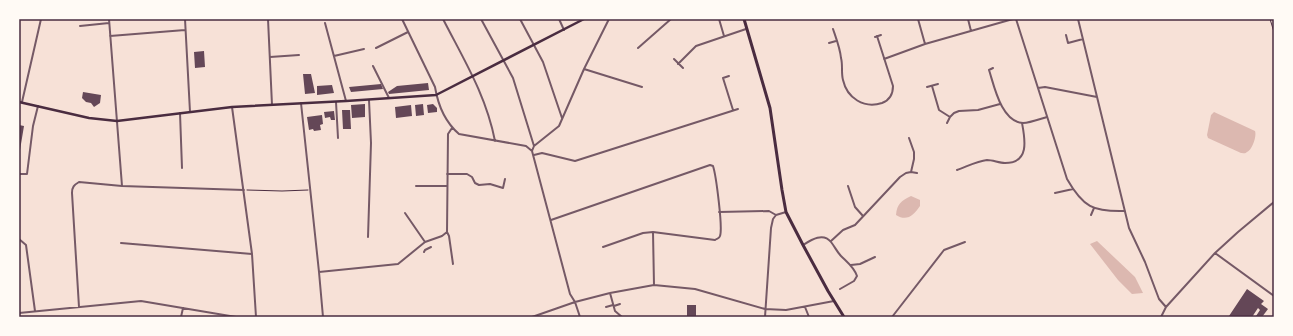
<svg xmlns="http://www.w3.org/2000/svg" width="1293" height="336" viewBox="0 0 1293 336" font-family="'Noto Serif',serif">
<style>
.water{fill:#dcb8b0}
.building{fill:#644757}
.lines{fill:none;stroke-linecap:round;stroke-linejoin:round}
.path{stroke:#4a2c40;stroke-width:1}
.minor{stroke:#755966;stroke-width:2}
.secondary{stroke:#4a2c40;stroke-width:2.5}
.primary{stroke:#4a2c40;stroke-width:3}
.neatline{fill:none;stroke:#4a2c40;stroke-width:1.5}
</style>
<rect width="100%" height="100%" fill="#f7e1d7"/>
<!-- water -->
<path class="water" d="M1214 112 1255 131C1257 136 1252 150 1247 152 1245 154 1244 153 1241 153L1208 138 1207 135 1211 115Z
M911 196 920 200V206C914 215 907 222 896 215 897 204 901 201 911 196Z
M1097 241 1135 277 1143 293 1132 294 1118 280 1090 244Z"/>
<!-- building -->
<path class="building" d="M204 51 205 67 195 68 194 52Z
M303 74H311L315 93 305 94Z
M428 83 429 90 389 94 388 92 397 86Z
M381 84 383 89 351 92 349 87Z
M332 85 334 93 317 95V86Z
M83 92 101 95 100 103 94 107 91 103 86 102 82 98Z
M365 104V117L352 118 351 105Z
M423 104 424 115 416 116 415 105Z
M433 104 437 108V112L428 113 427 105Z
M411 105 412 116 396 118 395 107Z
M342 110H350L351 129H343Z
M334 111 335 120H331L330 117 325 118 324 112Z
M322 115 323 124 320 125 321 130 314 131 313 129 309 130 307 117Z
M19 125 24 126 20 150H19Z
M1247 289 1264 301 1261 304 1268 309 1262 317 1256 316 1260 310 1258 308 1252 317H1231L1229 316Z
M687 305H696V317H687Z"/>
<g class="lines">
<!-- path -->
<path class="path" d="M1270 19 1274 32
M247 190 282 191 308 190"/>
<!-- minor -->
<path class="minor" d="M109 19 122 186
M185 19 190 112
M268 19 272 105
M402 19 435 87C438 105 445 122 459 134L526 146 532 151 570 294 575 302 580 317
M443 19C464 60 486 95 495 141
M481 19 513 78 534 146
M520 19 543 62 562 118
M559 19 564 30
M719 19 724 36
M918 19 925 44
M968 19 971 31
M1016 19 1067 179C1083 207 1093 212 1125 211
M1078 19 1129 228 1145 262 1159 299 1166 307
M325 23 346 101
M80 26 109 23
M833 29C836 38 840 48 841 58 843 65 841 73 843 80 847 98 864 109 882 103 890 100 893 94 893 86L877 36
M1066 35 1068 43 1083 39
M110 36 185 30
M875 37 881 35
M829 43 836 41
M376 48 408 32
M638 48 671 19
M334 56 364 49
M270 57 299 55
M674 59 683 68
M884 59 925 44 1013 19
M678 64 696 46 746 29
M373 66 389 98
M993 68 989 70C994 85 1001 122 1023 123 1030 123 1040 119 1047 117
M584 69 642 87
M729 76 723 78 733 110
M932 86 939 110 950 117 954 113 959 111 978 110 1000 104
M927 87 938 84
M1038 88 1045 87 1097 97
M22 102 41 19
M336 102 338 138
M301 103 319 272 323 317
M232 107 252 254 256 317
M180 113 182 168
M947 123 950 117
M452 128 448 134 447 232 449 236 453 264
M532 151 534 146 559 126 584 69 609 19
M534 155 542 153 575 161 738 109
M957 170C966 167 977 161 987 160 993 160 999 163 1005 163 1030 163 1025 139 1022 123
M911 172 917 173
M19 174H27L33 126 38 106
M447 174H467L472 177 475 183 479 185 490 184 503 188 505 179
M416 186H446
M848 186 855 207 863 216
M1055 193 1073 189
M719 212 769 211 776 215 786 212
M405 213 425 242
M1091 215 1094 208
M551 220 710 165 713 166C716 175 723 228 720 236 719 239 718 238 715 240L653 232 643 233 603 247
M653 232 654 285
M368 237 371 143 369 100
M19 239 26 245 35 311
M831 241 843 230 855 225 900 177 906 173 911 172 914 159V152L909 138
M121 243 252 254
M803 245C811 240 823 232 831 242 835 247 837 252 841 256 847 262 854 267 857 276L854 281 840 289
M424 252 425 250 431 247
M1215 253 1274 296
M851 265 860 264 875 257
M319 272 398 264 425 242 442 236 447 232
M610 293 615 311 622 317
M614 306 620 304
M79 307 72 193C72 187 74 185 79 182L122 186 244 190
M606 307 613 305
M805 307 809 317
M19 313 141 301 236 317
M181 317 183 308
M532 317 575 302 610 293 654 285 695 289 765 309 786 310 834 301
M765 317 771 228 773 219 776 215
M892 317 944 250 965 242
M1161 317 1166 307 1215 253 1238 232 1274 202
M1273 317 1274 316"/>
<!-- secondary -->
<path class="secondary" d="M19 102 89 118 117 121 232 107 346 101 436 95 584 19"/>
<!-- primary -->
<path class="primary" d="M744 19 770 108 782 190 786 212 803 245 828 291 844 317"/>
</g>
<!-- border -->
<rect width="1293" height="336" fill="none" stroke="#fffaf5" stroke-width="40"/>
<rect x="20" y="20" width="1253" height="296" class="neatline"/>
</svg>
